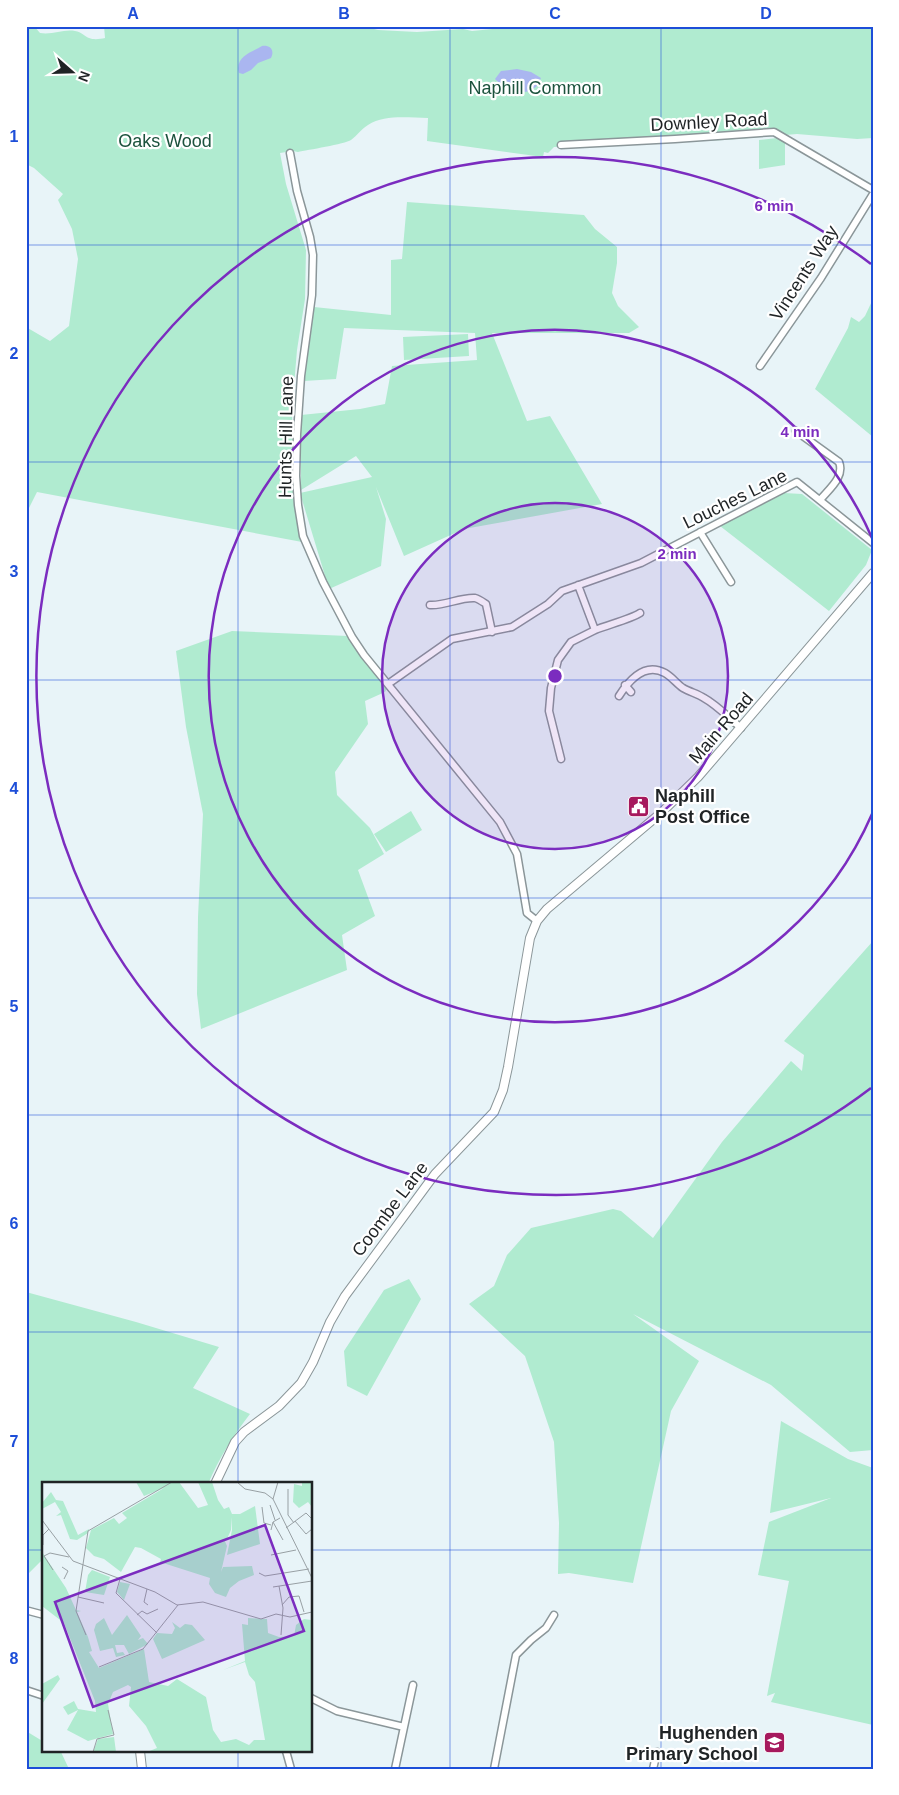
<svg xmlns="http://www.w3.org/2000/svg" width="899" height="1795" viewBox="0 0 899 1795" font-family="Helvetica,sans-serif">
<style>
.green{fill:#b0ebd0}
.water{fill:#aab6f0}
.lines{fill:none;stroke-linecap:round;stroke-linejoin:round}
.minor-casing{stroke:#8b9699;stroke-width:9}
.tertiary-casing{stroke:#8b9699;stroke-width:10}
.minor{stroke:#fff;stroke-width:6}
.tertiary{stroke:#fff;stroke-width:8}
.grid{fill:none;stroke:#1d4ed8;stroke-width:1;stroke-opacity:0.55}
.ring{fill:none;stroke:#7b2cbf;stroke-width:2.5}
.labels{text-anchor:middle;stroke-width:4.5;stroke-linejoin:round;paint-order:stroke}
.park-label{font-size:18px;fill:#1b523d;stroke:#fff}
.street-label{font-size:18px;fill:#1f2325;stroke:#fff}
.poi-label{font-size:18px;font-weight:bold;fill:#1f2325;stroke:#fff;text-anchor:start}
.inset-road{fill:none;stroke:#98a0a4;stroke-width:1}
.view{fill:#7b2cbf;fill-opacity:0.15;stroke:#7b2cbf;stroke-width:2.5}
.inset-edge{fill:none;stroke:#1f2325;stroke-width:2.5}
.centre{fill:#7b2cbf;stroke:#fff;stroke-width:2.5}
.ring-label{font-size:15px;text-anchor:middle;font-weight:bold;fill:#7b2cbf;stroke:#fff;stroke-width:4.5;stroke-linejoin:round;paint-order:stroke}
.neatline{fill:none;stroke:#1d4ed8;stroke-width:2}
.grid-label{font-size:16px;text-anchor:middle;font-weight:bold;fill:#1d4ed8}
</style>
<rect width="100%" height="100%" fill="#e8f4f8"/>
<!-- green -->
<path class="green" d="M26 26H34L40 33C53 35 63 29 75 31 82 32 84 36 89 38 94 40 100 39 105 38L104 26H362L378 30 417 32 463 29 472 31 522 26H873V138L857 139 797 134 724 140 554 147 548 153 544 152 543 157 427 141 428 118C409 118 385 114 368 125 361 129 357 136 351 140 345 144 307 150 298 152L293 151 280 153 286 184 306 250 305 299 297 350 292 410 293 497 302 542 37 492 26 514V327L50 341 69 326 78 259 72 229 58 200 63 194 34 168 26 164Z
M777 138 785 142V165L759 169V140Z
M407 202 584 215 595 229 617 247V263L612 293 618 306 639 327 629 333H492L527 421 550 416 602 504 464 529 404 556 376 487 386 519 381 566 329 589 300 493 372 477 356 456 301 490V415L360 409 385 404 392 366 477 360 475 333 344 328 336 379 304 381 314 307 391 315V260L402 259Z
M873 299V437L815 389 848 328 851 317 859 322 865 316Z
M468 334 469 356 404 360 403 337Z
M784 493 802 494 872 550 866 565 829 611 720 526Z
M232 631 348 636 362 657 387 688 385 692 365 701 368 724 335 772 337 795 370 828 384 854 358 870 375 916 342 935 347 970 201 1029 197 994 198 917 203 814 186 727 176 651Z
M411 811 422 830 386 852 374 834Z
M873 941V1450L850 1452 771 1385 633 1314 699 1361 671 1411 633 1583 569 1573 558 1574 559 1523 554 1442 525 1356 469 1304 494 1286 507 1255 531 1228 613 1209 621 1211 653 1238 722 1142 791 1061 802 1071 804 1055 784 1041Z
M409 1279 421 1299 367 1396 347 1386 344 1351 384 1290Z
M26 1292 136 1322 219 1347 193 1388 250 1414C233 1436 219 1458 208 1484H44V1558L29 1573 26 1579Z
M781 1421 848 1459 873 1468V1725L771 1702 775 1693 767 1696 789 1581 758 1575 769 1522 831 1498 770 1513Z
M26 1731 44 1742V1751L61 1752 69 1769H26Z"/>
<!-- water -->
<path class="water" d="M262 46C270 45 275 50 271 58L258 63 251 70 243 74 239 73C235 56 251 53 262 46Z
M517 69 531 72 541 78 536 87 526 92 500 84 495 79 501 71Z"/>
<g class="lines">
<defs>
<path id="minor" d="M561 145 675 139 774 132 873 190
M290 153 297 191 310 237 313 255 312 295 301 376 297 434 296 476 298 505 303 536 323 582 352 637 364 655 500 822 517 854 527 913 537 921
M760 366 821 278 873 194
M796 431 839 462C845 477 829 489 820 500
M700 532 731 582
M430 605C445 606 460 597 475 598 479 599 483 602 486 604L492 632
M595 630C607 625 631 619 640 613
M388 684 452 639 512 627 548 604 562 591 641 563 797 482 873 543
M625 685 631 692
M619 696C629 680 645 662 665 673 672 677 677 684 683 688 690 692 698 694 704 698 717 705 729 718 741 728
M561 759 549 711 551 688 558 660 571 642 595 630 578 585
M29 1611 44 1615
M26 1690 44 1696
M311 1698 337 1711 404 1727
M286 1751 291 1769
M395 1769 413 1685
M494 1769 516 1655 531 1640 546 1628 554 1615
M653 1769 657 1752"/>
<path id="tertiary" d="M215 1484 235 1442 244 1432 279 1406 301 1383 313 1362 330 1322 345 1296 435 1174 494 1112 503 1090 508 1067 530 938 537 921 547 909 662 812 698 777 873 573
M140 1751 142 1769"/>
</defs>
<!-- minor casing -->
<use href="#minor" class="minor-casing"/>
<!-- tertiary casing -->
<use href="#tertiary" class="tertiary-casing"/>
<!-- minor -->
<use href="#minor" class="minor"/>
<!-- tertiary -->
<use href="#tertiary" class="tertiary"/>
</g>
<!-- grid -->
<path class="grid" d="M238 26V1484M450 26V1769M661 26V1769M26 245H873M26 462H873M26 680H873M26 898H873M26 1115H873M26 1332H873M26 1550H44M311 1550H873M238 1751V1769"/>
<!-- distance rings -->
<circle cx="555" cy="676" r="173" fill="#7b2cbf" fill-opacity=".12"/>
<g class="ring">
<circle cx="555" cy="676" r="173"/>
<path d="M872 814A346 346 0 1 1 872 538"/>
<path d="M871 1088A519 519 0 1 1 871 264"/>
</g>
<!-- icons -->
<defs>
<symbol id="civic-square" viewBox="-11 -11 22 22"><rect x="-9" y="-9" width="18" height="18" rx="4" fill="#a6195d" stroke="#fff"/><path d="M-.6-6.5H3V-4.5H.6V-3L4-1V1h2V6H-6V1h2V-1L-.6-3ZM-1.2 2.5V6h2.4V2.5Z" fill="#fff"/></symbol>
<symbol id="school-square" viewBox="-11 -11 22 22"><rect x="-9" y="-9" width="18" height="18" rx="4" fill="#a6195d" stroke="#fff"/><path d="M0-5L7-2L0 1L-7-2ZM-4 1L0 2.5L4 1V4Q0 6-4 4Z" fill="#fff"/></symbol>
</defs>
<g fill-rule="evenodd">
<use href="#civic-square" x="626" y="794" width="25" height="25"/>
<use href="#school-square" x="762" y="1730" width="25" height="25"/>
</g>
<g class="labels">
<!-- park labels -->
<g class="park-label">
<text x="535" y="94">Naphill Common</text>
<text x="165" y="147">Oaks Wood</text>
</g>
<!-- street labels -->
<g class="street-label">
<text transform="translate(709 122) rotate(-3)" y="6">Downley Road</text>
<text transform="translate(804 273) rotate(-57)" y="6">Vincents Way</text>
<text transform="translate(286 437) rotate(-89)" y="6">Hunts Hill Lane</text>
<text transform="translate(735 499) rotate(-26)" y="6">Louches Lane</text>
<text transform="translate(721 728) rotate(-49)" y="6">Main Road</text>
<text transform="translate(390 1209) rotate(-53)" y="6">Coombe Lane</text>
</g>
<!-- poi labels -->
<g class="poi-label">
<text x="655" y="802">Naphill<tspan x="655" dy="21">Post Office</tspan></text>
<text x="758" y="1739" text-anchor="end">Hughenden<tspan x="758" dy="21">Primary School</tspan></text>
</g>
</g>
<!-- overview -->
<g transform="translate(42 1482)">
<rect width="270" height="270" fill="#e8f4f8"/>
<path d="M94 0H137L156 26 166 23 156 0H170L176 18 182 27 187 25 190 32H198L213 24 218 62 185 73 190 48V35L189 48 185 57H182L185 64 179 90 181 85 210 84 212 93 197 99 188 106 184 115 173 111 167 102 168 96 118 80 119 77 99 66 93 65 79 90 62 77 52 74 44 66 49 48 72 36 77 42 85 36 80 31 122 6 102 14ZM260 0H270V25L266 20 257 26 251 20 252 2 260 4ZM9 10 14 18 21 19 36 53 47 47 46 51 35 58 28 57 19 33 14 34 19 30 13 20 0 27V21ZM0 70 24 106 34 128 39 129 35 130 46 155 50 169 47 170 57 186 102 167 107 200 126 204 135 197 164 215 171 248 179 260 194 257 207 263 212 258H223L213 200 207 193 203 180 181 188 203 179 200 142 206 143V136L225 137 226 151 237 155 252 154 254 143 262 137 269 138 270 133V270H105L115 266 104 244 87 224 89 205 86 203 71 210 66 222 71 252 46 259 25 248 36 228 26 233 21 225 32 219 36 227 54 230 53 219 22 141 0 124ZM50 88 68 95 62 113 43 110 46 93ZM78 100 88 102 82 118 75 110ZM85 133 99 154 96 158 101 156 106 162 87 172 82 163H73L75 171 81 170 83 173 74 175 71 166 58 169 52 148 54 142 62 136 70 153ZM130 140 138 146 143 142 150 143 163 158 120 177 111 157 115 151 130 152 133 146ZM16 193 18 197 0 222V202ZM72 255 74 270H51L56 257Z" fill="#b0ebd0"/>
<path class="inset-road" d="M195 0 203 7 223 11 231 17 270 96M246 7V33L252 41M231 17 236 0M228 23 233 38M220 25 222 41 229 43M0 38 31 79 113 110 135 123 161 120 219 137 234 132 248 135 270 130M253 39 264 52 270 47M231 40 241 58M244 46 264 31 270 37M229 48 231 40 238 36M1 63V53L7 47M229 73 254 68M20 85 26 89 22 97M11 88 2 74 8 71 27 75M217 91 223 94 267 87M78 97 74 111 115 151M237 104 241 126 239 153M231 105 270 99M105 107 102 120 106 123M36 115 62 121M240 123 247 115 257 114 262 130M95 133 100 129 105 132 116 127M44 153 34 129 46 49 130 0M57 185 101 167 136 123M51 270 55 257 72 253 66 228"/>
<path class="view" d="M223 43 262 149 51 225 13 120Z"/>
<rect width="270" height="270" class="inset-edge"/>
</g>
<circle cx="555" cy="676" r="8" class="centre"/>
<g class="ring-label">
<text x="774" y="211">6 min</text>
<text x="800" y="437">4 min</text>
<text x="677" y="559">2 min</text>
</g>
<!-- border -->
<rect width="899" height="1795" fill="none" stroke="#ffffff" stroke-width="55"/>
<!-- north arrow -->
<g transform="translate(72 72) rotate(110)" stroke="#ffffff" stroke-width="4" paint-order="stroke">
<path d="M0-4L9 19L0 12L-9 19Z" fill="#1f2325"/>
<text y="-8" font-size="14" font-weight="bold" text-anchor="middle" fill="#1f2325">N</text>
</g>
<rect x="28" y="28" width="844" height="1740" class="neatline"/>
<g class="grid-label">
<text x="133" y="19">A</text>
<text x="344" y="19">B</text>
<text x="555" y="19">C</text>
<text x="766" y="19">D</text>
<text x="14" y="142">1</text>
<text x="14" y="359">2</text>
<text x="14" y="577">3</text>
<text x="14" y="794">4</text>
<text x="14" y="1012">5</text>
<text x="14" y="1229">6</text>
<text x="14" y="1447">7</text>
<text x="14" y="1664">8</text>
</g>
</svg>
